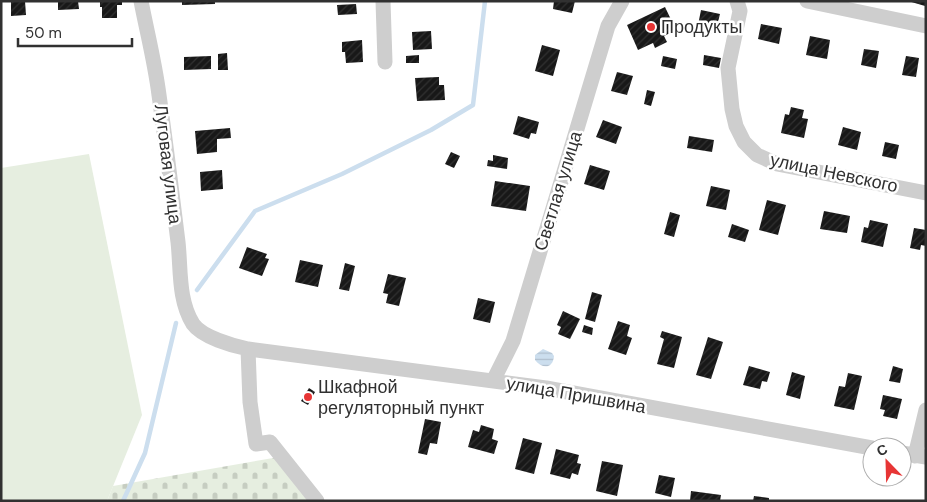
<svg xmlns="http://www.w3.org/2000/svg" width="927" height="502" viewBox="0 0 927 502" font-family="'DM Sans',sans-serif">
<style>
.green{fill:#e6eee0}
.cemetery{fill:url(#cemetery-stones)}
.water{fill:url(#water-rules)}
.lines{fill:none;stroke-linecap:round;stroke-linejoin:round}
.stream{stroke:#ccdeee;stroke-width:4.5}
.building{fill:url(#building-hatch)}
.minor{stroke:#cecece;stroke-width:15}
.poi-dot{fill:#e73535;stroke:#fff;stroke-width:2}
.labels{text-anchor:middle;stroke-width:5;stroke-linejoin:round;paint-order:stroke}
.poi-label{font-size:18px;fill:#313131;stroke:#fff;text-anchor:start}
.street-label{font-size:18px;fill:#313131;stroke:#fff}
</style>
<defs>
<pattern id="cemetery-stones" width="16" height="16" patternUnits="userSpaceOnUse" patternTransform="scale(1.25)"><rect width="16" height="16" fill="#e6eee0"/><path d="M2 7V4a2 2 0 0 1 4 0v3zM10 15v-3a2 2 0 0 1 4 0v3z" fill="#c6cdc1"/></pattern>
<pattern id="water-rules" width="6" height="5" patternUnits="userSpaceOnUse" patternTransform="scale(1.25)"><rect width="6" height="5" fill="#ccdeee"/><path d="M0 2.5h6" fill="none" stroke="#b0bfcd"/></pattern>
<pattern id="building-hatch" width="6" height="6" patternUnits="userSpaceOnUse" patternTransform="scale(1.25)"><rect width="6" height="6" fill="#181818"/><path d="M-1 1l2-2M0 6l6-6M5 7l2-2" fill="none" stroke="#313131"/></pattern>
</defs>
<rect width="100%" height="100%" fill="#fff"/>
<!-- green -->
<path class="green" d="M89 154 142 415 107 501H1V168Z"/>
<!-- cemetery -->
<path class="cemetery" d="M279 457 313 501H107L113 486Z"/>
<!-- water -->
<path class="water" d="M543 349 552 353 554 356C553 369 542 369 535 360V355Z"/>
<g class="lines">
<!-- stream -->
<path class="stream" d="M197 290 255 211 342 174 431 130 473 105 485 1
M123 501 145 453 176 323"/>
</g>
<!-- building -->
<path class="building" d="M11 1H25L26 15 11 16Z
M58 1H78L79 9 58 10Z
M100 1H122V5H117V18H102V7H100Z
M182 1H215V4L182 5Z
M554 1H575L572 13 553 9Z
M908 1H926V2L925 6Z
M356 4 357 14 338 15 337 5Z
M665 7 676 30 664 36 667 42 655 48 653 43 638 50 627 25Z
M701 10 720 14 715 34 697 30Z
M761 24 782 28 779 44 758 39Z
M431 31 432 49 413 50 412 32Z
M810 36 830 40 827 59 806 55Z
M362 40 363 62 346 63 345 52H342V42Z
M542 45 560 50 553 76 535 71Z
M864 49 879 51 876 68 861 65Z
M227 53 228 70H218V54Z
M419 55V63H406V56Z
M704 55 721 58 719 68 703 65Z
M211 56V69L184 70V57Z
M663 56 677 59 675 69 661 66Z
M906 56 919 58 916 77 902 75Z
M617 72 633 76 627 95 611 91Z
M439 77V85H444L445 100 417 101 415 78Z
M647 90 655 92 651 106 644 104Z
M791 107 804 110 802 118 808 119 804 138 781 133 785 114 789 115Z
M518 116 539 122 536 134 531 133 529 139 513 134Z
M603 120 622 127 616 144 596 137Z
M843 127 861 132 857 150 838 145Z
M230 128 231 138 217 139V152L197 154 195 131Z
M689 136 714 140 712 152 687 148Z
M885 142 899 145 896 159 882 156Z
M451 152 460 156 454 168 445 164Z
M493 155 508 158 507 169 487 166 488 160 493 161Z
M590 165 610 171 604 190 584 184Z
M222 170 223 189 201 191 200 172Z
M495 181 530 186 526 211 491 206Z
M711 186 730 190 726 210 706 206Z
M767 200 786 205 778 235 759 230Z
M824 211 850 216 847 233 820 229Z
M670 212 680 215 674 237 664 234Z
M870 220 888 224 883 247 861 242 864 227 868 228Z
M732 224 749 230 745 242 728 237Z
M914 228 926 230V246L921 245 920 250 910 248Z
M247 247 267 254 265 258 269 259 262 276 239 268Z
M300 260 323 265 318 287 295 282Z
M345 263 355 266 349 291 339 289Z
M388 274 406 278 399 306 386 303 388 294 383 293Z
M592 292 602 295 595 322 585 319Z
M478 298 495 302 490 323 473 319Z
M563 311 580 319 570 339 558 334 561 327 557 325Z
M618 321 630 325 627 336 632 338 626 355 608 349Z
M584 325 593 328 592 335 582 332Z
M662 331 682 337 674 368 657 364 664 339 660 337Z
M708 337 723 342 711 379 696 375Z
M749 366 770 372 767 382 762 381 760 389 743 385Z
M893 366 903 369 900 383 889 381Z
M792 372 805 376 800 399 786 395Z
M848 373 862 376 854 410 834 406 839 386 845 387Z
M309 388 315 392 308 405 301 401Z
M883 395 902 399 897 419 883 416 885 410 880 409Z
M425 419 441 422 437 444 430 443 427 455 418 453Z
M481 425 494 429 492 439 498 441 494 454 468 447 473 430 479 432Z
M523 438 542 443 534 474 515 469Z
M556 449 579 455 577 463 581 464 578 475 572 473 570 479 550 474Z
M602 461 623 465 617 496 596 491Z
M659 475 675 478 671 497 655 493Z
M691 491 721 495 720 501H690Z
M754 496 769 498V501H753Z"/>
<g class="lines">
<!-- minor -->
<path class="minor" d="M141 1C147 32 155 63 159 95 166 144 172 193 178 242 181 269 178 300 193 324 202 337 233 346 248 349L546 388 872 448
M383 1 385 62
M737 1 740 11 728 68 732 109 736 126 744 142 757 155 777 164 926 193
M807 1 926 26
M248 349 250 402 256 444 270 442 317 501
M493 381 513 341 608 26 622 1
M902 453 926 457
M915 456 926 410"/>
</g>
<!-- markers -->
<g class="poi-dot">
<circle cx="651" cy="27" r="5"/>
<circle cx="308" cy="397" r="5"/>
</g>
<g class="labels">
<!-- poi labels -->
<g class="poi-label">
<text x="661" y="33">Продукты</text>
<text x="318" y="393">Шкафной<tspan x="318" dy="21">регуляторный пункт</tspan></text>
</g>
<!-- street labels -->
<g class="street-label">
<text transform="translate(168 164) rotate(83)" y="6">Луговая улица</text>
<text transform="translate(834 173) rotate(12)" y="6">улица Невского</text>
<text transform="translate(558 191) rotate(-73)" y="6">Светлая улица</text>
<text transform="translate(576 395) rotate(10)" y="6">улица Пришвина</text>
</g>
</g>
<!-- border -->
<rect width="927" height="502" fill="none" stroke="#313131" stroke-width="5"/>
<!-- north arrow -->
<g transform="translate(887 462) rotate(337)"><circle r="24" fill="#ffffff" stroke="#adadad"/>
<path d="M0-4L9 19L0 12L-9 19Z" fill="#e73535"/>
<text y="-8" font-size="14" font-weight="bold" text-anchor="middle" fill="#313131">С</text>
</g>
<!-- scale -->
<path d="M18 38v8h114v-8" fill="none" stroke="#313131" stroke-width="2.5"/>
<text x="25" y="38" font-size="15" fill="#313131" stroke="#ffffff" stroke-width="4" paint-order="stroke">50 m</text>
</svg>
